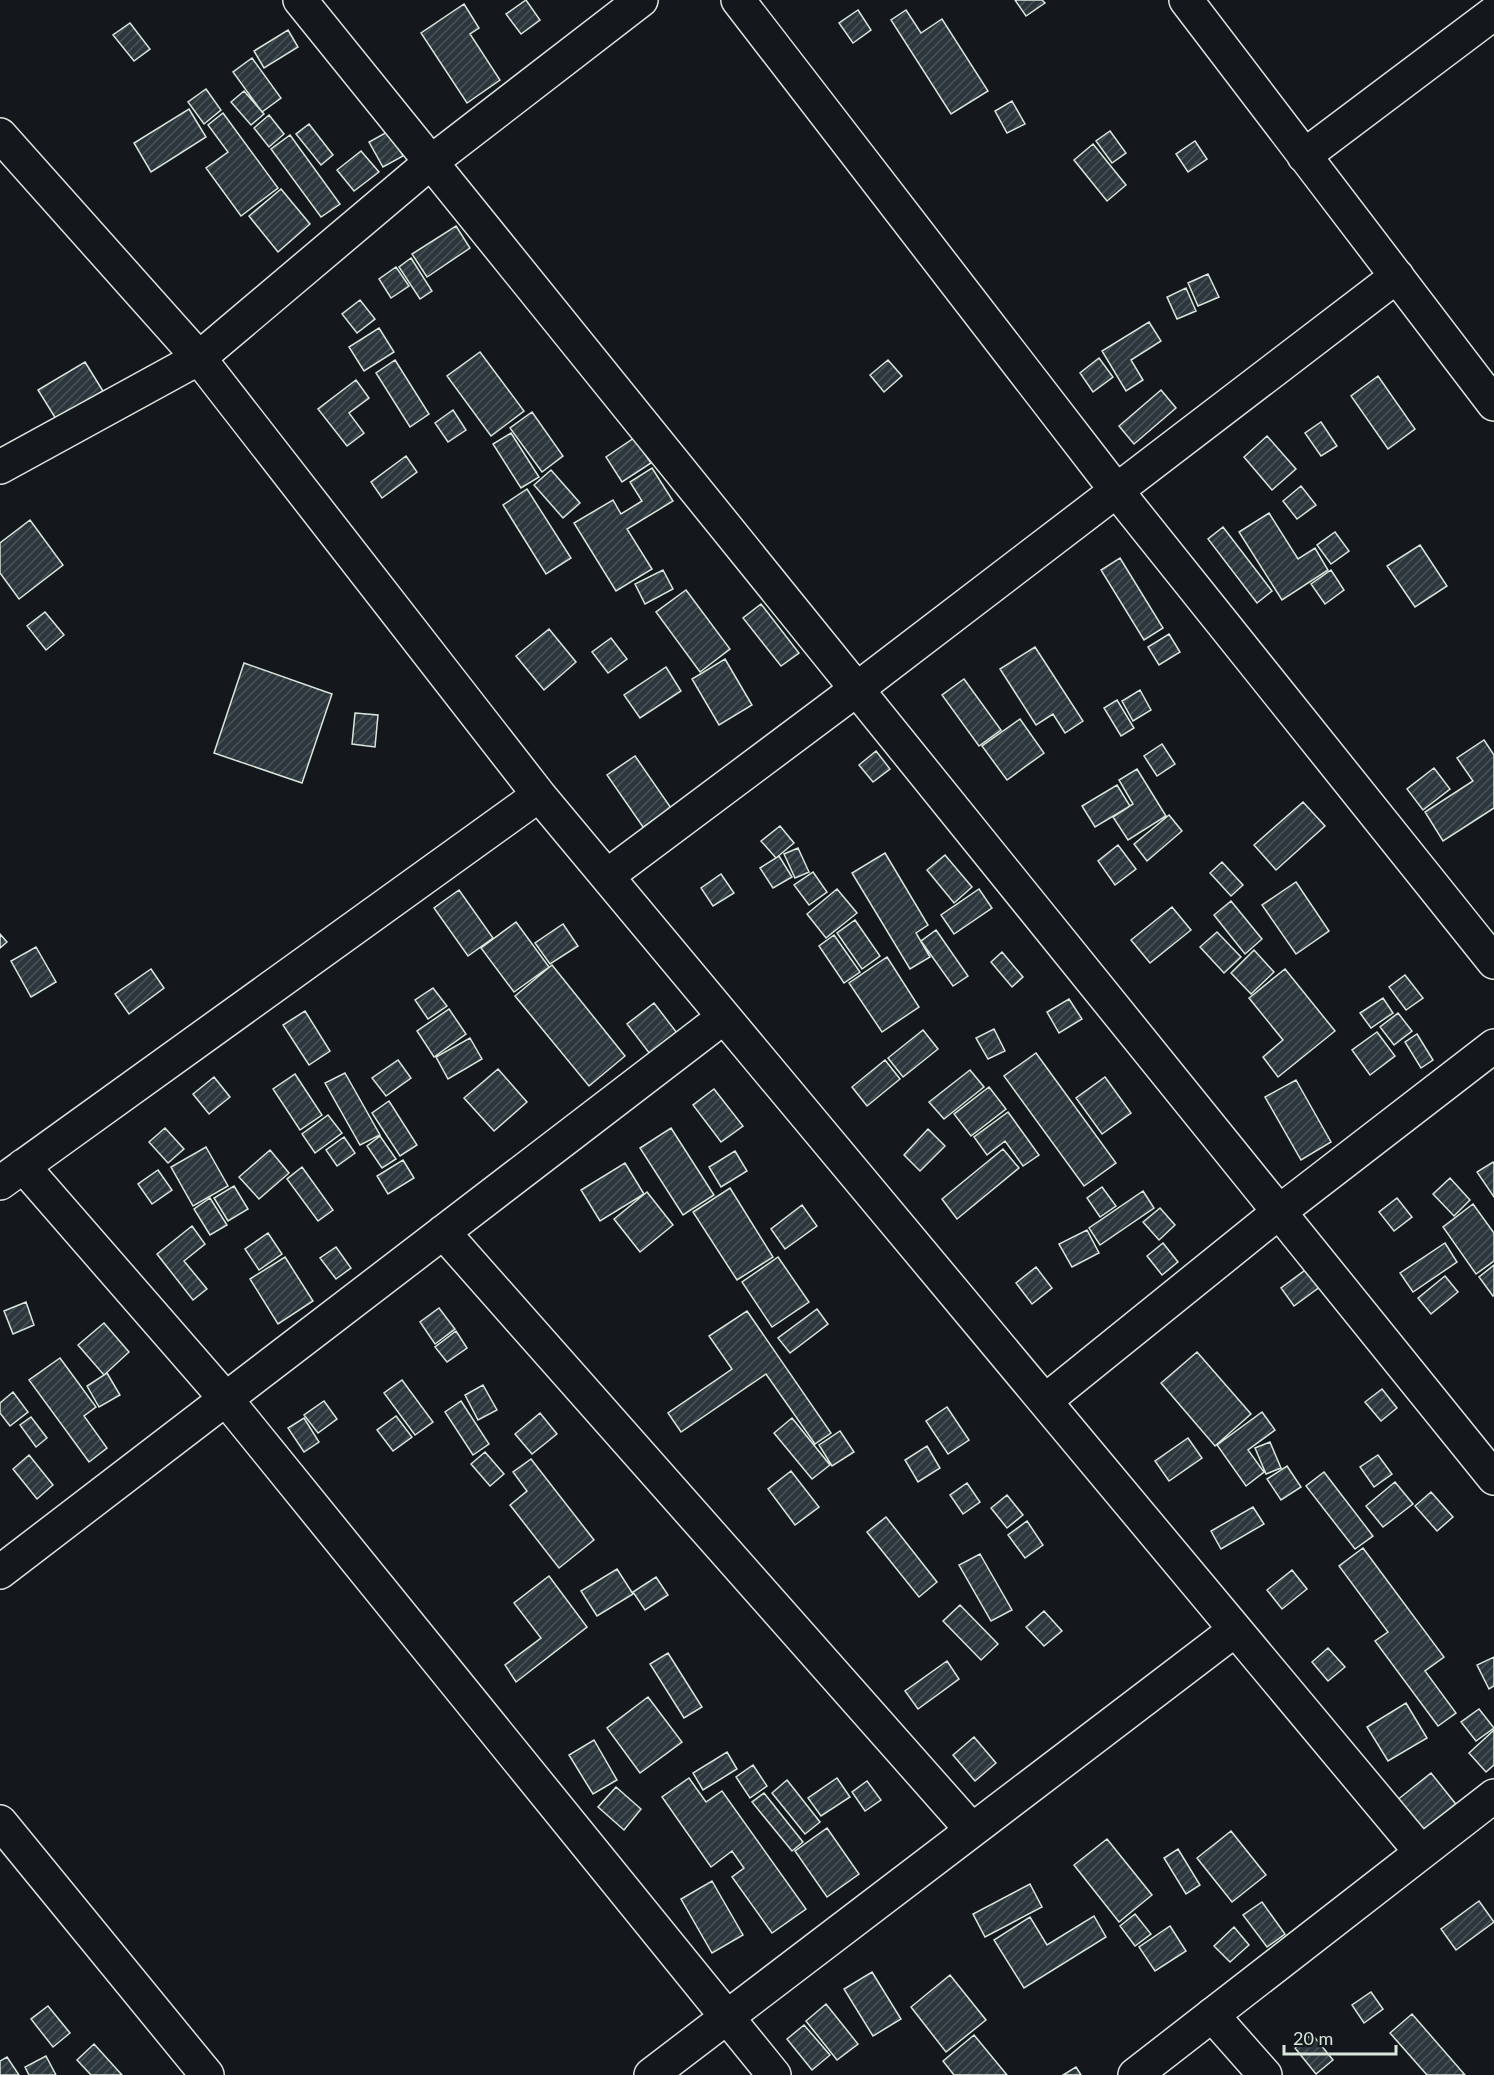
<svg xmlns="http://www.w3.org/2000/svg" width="1494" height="2075" viewBox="0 0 1494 2075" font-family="Lato,sans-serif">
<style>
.building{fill:url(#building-hatch);stroke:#d8e6dc;stroke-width:1.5}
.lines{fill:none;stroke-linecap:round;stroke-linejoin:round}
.minor-casing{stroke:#d8e6dc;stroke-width:36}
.tertiary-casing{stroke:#d8e6dc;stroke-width:36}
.minor{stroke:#14181c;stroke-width:33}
.tertiary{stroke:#14181c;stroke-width:33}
</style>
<defs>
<pattern id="building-hatch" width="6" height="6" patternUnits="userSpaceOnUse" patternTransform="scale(1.5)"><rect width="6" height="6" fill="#2c363c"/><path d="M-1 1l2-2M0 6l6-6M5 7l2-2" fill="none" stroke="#4a5358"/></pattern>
</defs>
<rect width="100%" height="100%" fill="#14181c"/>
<!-- building -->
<path class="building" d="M526 0 540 20 521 34 506 14Z
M1015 0H1042L1045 3 1026 16Z
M464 4 479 28 470 34 500 80 467 103 421 33Z
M858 10 871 30 853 43 839 23Z
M906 10 921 33 942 19 988 91 951 114 891 20Z
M130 23 150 49 134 61 113 35Z
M288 30 298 47 264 68 254 51Z
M252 58 281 98 262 112 233 72Z
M206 89 221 110 204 124 188 102Z
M244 91 264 114 251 125 231 102Z
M1012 101 1025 124 1007 133 995 111Z
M189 109 206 137 151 172 134 143Z
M223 113 278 188 241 216 206 168 228 152 208 125Z
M269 115 284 134 269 147 254 128Z
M309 124 333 155 321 165 296 134Z
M389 131 403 156 383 167 369 142Z
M1110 131 1126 153 1112 163 1096 141Z
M290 135 340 204 321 217 271 149Z
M1195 141 1207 159 1188 172 1176 154Z
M1093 144 1126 185 1107 201 1074 160Z
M361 151 379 172 354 191 337 170Z
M281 189 310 224 278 252 249 216Z
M456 226 470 248 427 277 412 254Z
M411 258 432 291 420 299 399 267Z
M396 267 409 286 391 298 379 279Z
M1208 274 1219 297 1198 306 1188 283Z
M1186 288 1196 311 1177 319 1167 297Z
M360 300 375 319 357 333 342 314Z
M1149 322 1161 341 1131 360 1143 380 1126 391 1102 351Z
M379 328 394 352 364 371 349 347Z
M480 352 524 411 491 436 447 376Z
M1099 358 1113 377 1093 392 1080 373Z
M395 360 429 414 410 427 376 373Z
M888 360 902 376 884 392 870 375Z
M85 362 103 391 56 419 38 390Z
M1378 376 1415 429 1388 449 1351 396Z
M356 380 369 398 349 413 364 433 347 446 318 409Z
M1161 390 1176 408 1134 444 1119 426Z
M453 410 466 430 448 442 435 423Z
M532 412 563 456 542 472 510 428Z
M1321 422 1337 446 1321 456 1305 433Z
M511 433 539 477 521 488 493 444Z
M1267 436 1296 469 1272 490 1244 457Z
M634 438 651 463 622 482 606 457Z
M406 456 417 472 382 498 371 482Z
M652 468 673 501 627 529 652 569 616 591 574 523 613 500 621 514 642 501 630 482Z
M551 470 580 503 563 518 534 485Z
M1301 486 1316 505 1297 519 1283 501Z
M527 489 571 558 546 574 503 505Z
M1269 513 1298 559 1315 548 1328 570 1282 600 1239 532Z
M30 520 63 565 19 599 0 573V543Z
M1223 527 1272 591 1257 603 1208 539Z
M1335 532 1349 551 1331 564 1317 545Z
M1420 545 1447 586 1415 607 1387 566Z
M1120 558 1163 628 1144 640 1101 570Z
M663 570 673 589 645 604 635 584Z
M1331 570 1344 590 1325 604 1311 584Z
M686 590 730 649 700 672 656 612Z
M761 604 799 653 781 666 743 618Z
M45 612 64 635 46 650 27 626Z
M549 629 576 662 544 690 516 656Z
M1169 634 1180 652 1159 665 1148 647Z
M611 638 627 659 608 673 592 652Z
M1035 647 1083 721 1065 733 1053 714 1036 725 1000 669Z
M725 659 752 705 719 725 692 679Z
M244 663 332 694 302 783 214 753Z
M666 667 681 691 640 718 624 695Z
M964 679 1001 730 979 746 942 695Z
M1140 690 1151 710 1133 721 1122 701Z
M1117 700 1134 728 1121 736 1104 708Z
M355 713 378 715 375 747 352 744Z
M1020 719 1044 753 1007 780 982 746Z
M1484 740 1494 755V808L1443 841 1425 812 1473 781 1457 758Z
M1162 744 1175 764 1157 776 1144 756Z
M876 751 890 769 873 782 859 765Z
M635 756 671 808 643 827 607 775Z
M1434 768 1450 789 1423 810 1407 789Z
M1137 769 1166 816 1128 840 1113 817 1133 804 1119 780Z
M1117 785 1130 806 1095 827 1082 806Z
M1303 802 1325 826 1276 870 1254 845Z
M1169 815 1182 831 1147 861 1134 844Z
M780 826 794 843 776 858 761 841Z
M1118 845 1136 869 1115 885 1098 861Z
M798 848 809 872 795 878 784 854Z
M885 853 928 925 916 933 930 957 910 969 852 873Z
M945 855 972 887 954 903 927 870Z
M779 856 792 877 773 888 760 868Z
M1222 862 1243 885 1231 896 1210 873Z
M813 872 827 892 809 905 794 885Z
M721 874 734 893 713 906 701 888Z
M1296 882 1329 931 1296 954 1262 905Z
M837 889 857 913 826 938 807 914Z
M979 889 992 908 954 934 941 915Z
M459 890 493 938 468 956 434 908Z
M1231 901 1262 939 1245 954 1214 915Z
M1172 907 1191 930 1150 963 1131 940Z
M855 920 880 956 862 969 837 933Z
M516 922 549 967 514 992 481 948Z
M563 924 578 946 550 964 535 943Z
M936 930 968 976 953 986 921 941Z
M1217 932 1241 957 1224 973 1200 947Z
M0 934 7 942 0 948Z
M834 935 860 972 844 983 819 946Z
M36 947 56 982 31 997 11 961Z
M1254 950 1274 972 1251 994 1231 973Z
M1002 952 1023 977 1012 987 991 962Z
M887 957 919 1007 882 1032 849 983Z
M552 965 625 1056 589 1086 515 996Z
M151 969 164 988 129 1014 115 994Z
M1285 969 1335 1031 1278 1077 1263 1057 1283 1040 1249 998Z
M1405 975 1423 998 1406 1010 1389 987Z
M433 988 447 1006 428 1019 415 1000Z
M1383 998 1393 1013 1371 1028 1360 1013Z
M1069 999 1082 1019 1059 1033 1047 1012Z
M654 1003 677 1033 650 1054 627 1024Z
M449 1009 466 1034 434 1057 417 1031Z
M305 1011 330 1051 309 1065 283 1025Z
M1398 1013 1412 1031 1394 1045 1380 1027Z
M994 1029 1005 1051 988 1059 976 1038Z
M923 1030 938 1049 903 1077 888 1058Z
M1377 1032 1395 1056 1370 1075 1352 1050Z
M1417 1034 1433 1060 1421 1068 1405 1042Z
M470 1038 482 1059 448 1079 436 1057Z
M1036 1053 1116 1163 1084 1186 1004 1076Z
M398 1060 411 1078 386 1096 372 1078Z
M885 1060 900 1079 867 1106 852 1087Z
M498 1069 527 1102 494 1131 464 1098Z
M970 1070 984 1087 944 1119 929 1102Z
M345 1073 380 1135 360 1145 325 1083Z
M295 1074 322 1115 300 1130 273 1089Z
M214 1077 230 1097 209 1114 193 1094Z
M1105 1077 1131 1113 1102 1134 1076 1098Z
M1296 1080 1331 1142 1301 1160 1265 1097Z
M989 1087 1006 1109 971 1136 954 1114Z
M714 1089 743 1126 721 1142 693 1105Z
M389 1101 417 1145 400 1156 372 1113Z
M1008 1112 1039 1155 1023 1166 1005 1141 987 1155 974 1137Z
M328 1115 342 1133 315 1153 302 1134Z
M165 1128 184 1149 168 1163 149 1142Z
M671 1128 714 1195 683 1215 640 1148Z
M928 1129 945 1146 920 1171 904 1155Z
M380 1136 396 1159 382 1168 367 1146Z
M344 1137 355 1153 337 1166 326 1150Z
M206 1147 228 1186 193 1206 171 1167Z
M1003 1149 1019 1168 957 1219 942 1199Z
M270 1150 289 1173 259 1199 239 1177Z
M735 1151 747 1171 721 1187 709 1167Z
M403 1160 414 1178 388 1194 377 1176Z
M1493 1162 1494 1164V1197L1477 1172Z
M625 1163 644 1194 600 1221 581 1190Z
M302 1167 333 1210 318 1221 287 1179Z
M158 1170 172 1190 152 1204 138 1184Z
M1450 1178 1470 1200 1454 1216 1433 1194Z
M234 1186 248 1209 228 1221 214 1198Z
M1102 1187 1116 1206 1100 1217 1087 1198Z
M730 1188 773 1257 737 1280 693 1212Z
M1143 1191 1154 1208 1100 1245 1089 1228Z
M647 1192 673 1225 640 1252 614 1219Z
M210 1198 227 1225 210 1235 194 1209Z
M1397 1198 1412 1217 1394 1231 1379 1212Z
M1473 1204 1494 1233V1261L1476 1274 1443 1227Z
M802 1205 817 1226 785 1249 771 1229Z
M1160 1208 1175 1225 1159 1240 1143 1222Z
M192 1226 205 1244 184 1261 207 1289 193 1300 157 1254Z
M1087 1230 1099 1253 1072 1267 1059 1244Z
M268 1233 282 1254 259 1270 245 1249Z
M1163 1243 1178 1262 1162 1275 1147 1256Z
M1445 1243 1457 1262 1413 1292 1400 1273Z
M336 1247 351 1268 336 1279 320 1258Z
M285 1257 313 1301 278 1324 250 1279Z
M778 1257 809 1302 772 1327 742 1282Z
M1494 1265V1295L1493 1296 1479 1277Z
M1036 1267 1052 1288 1032 1304 1016 1283Z
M1308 1268 1321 1286 1294 1306 1281 1288Z
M1445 1276 1458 1292 1431 1314 1418 1298Z
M26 1302 34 1325 13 1334 4 1311Z
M439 1308 455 1329 435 1344 420 1322Z
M817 1309 828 1324 790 1353 778 1338Z
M747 1311 831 1433 815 1444 766 1374 681 1432 668 1413 732 1369 709 1336Z
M104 1323 129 1352 104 1375 78 1345Z
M456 1331 467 1348 447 1362 435 1347Z
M1197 1352 1251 1414 1215 1446 1161 1383Z
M60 1358 96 1407 84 1416 107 1448 89 1462 29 1380Z
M107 1373 120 1395 99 1407 87 1386Z
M402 1380 433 1422 415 1435 384 1393Z
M483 1385 497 1410 478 1420 465 1395Z
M1382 1389 1397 1408 1381 1421 1365 1402Z
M13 1392 28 1412 10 1426 0 1413V1403Z
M324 1401 337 1419 318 1433 304 1415Z
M461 1401 489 1444 473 1455 445 1412Z
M947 1407 969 1440 948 1454 926 1421Z
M1262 1412 1275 1430 1248 1450 1264 1472 1246 1486 1217 1445Z
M540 1413 557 1434 532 1454 515 1434Z
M396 1416 412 1437 393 1451 377 1430Z
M31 1417 47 1438 36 1447 20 1425Z
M304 1418 319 1442 304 1452 288 1428Z
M792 1418 830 1465 812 1479 774 1433Z
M840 1431 854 1452 832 1466 819 1445Z
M1188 1438 1202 1458 1169 1481 1155 1461Z
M1270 1442 1281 1468 1266 1474 1255 1448Z
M927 1446 940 1468 918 1482 905 1460Z
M485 1452 504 1474 490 1486 471 1464Z
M29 1455 53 1485 37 1499 13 1469Z
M1378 1455 1392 1474 1374 1487 1360 1467Z
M531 1459 594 1540 559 1568 510 1505 527 1491 513 1472Z
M1287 1466 1301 1487 1281 1500 1267 1479Z
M791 1471 819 1507 795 1525 768 1489Z
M1324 1472 1373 1536 1355 1549 1306 1486Z
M1395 1482 1413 1504 1383 1527 1366 1506Z
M967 1483 980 1502 963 1514 950 1495Z
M1431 1492 1453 1517 1437 1531 1415 1506Z
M1007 1495 1023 1515 1007 1528 991 1508Z
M1253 1507 1264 1524 1221 1549 1211 1531Z
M886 1517 937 1582 919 1597 867 1532Z
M1027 1521 1043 1545 1025 1558 1008 1535Z
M1363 1548 1444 1657 1425 1671 1456 1713 1438 1726 1375 1641 1388 1632 1339 1566Z
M980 1554 1012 1610 991 1621 959 1565Z
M617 1569 633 1594 597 1616 581 1591Z
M1292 1570 1307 1589 1282 1609 1267 1590Z
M549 1576 587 1627 516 1682 505 1665 541 1638 514 1603Z
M656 1577 668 1595 645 1610 633 1592Z
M960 1605 998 1644 981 1660 943 1621Z
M1044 1611 1062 1631 1044 1646 1026 1627Z
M1328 1648 1345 1667 1328 1681 1312 1662Z
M668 1653 702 1707 684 1718 650 1664Z
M1494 1657V1686L1489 1689 1477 1665Z
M947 1661 959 1679 918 1709 905 1691Z
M648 1697 682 1742 640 1773 607 1728Z
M1406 1703 1427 1738 1388 1761 1367 1727Z
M1479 1709 1494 1728 1476 1741 1461 1722Z
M1494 1730V1765L1486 1772 1469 1753Z
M974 1737 996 1763 975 1781 953 1755Z
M594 1740 617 1780 593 1794 569 1755Z
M727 1752 737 1769 703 1790 693 1773Z
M753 1765 767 1786 750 1798 736 1777Z
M1431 1773 1459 1808 1425 1837 1396 1801Z
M689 1778 706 1802 722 1791 806 1909 772 1933 732 1877 744 1868 732 1851 711 1867 662 1797Z
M837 1778 850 1797 821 1816 808 1798Z
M787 1780 820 1822 805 1834 772 1793Z
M867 1781 881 1800 865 1811 852 1792Z
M616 1787 641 1809 624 1830 598 1807Z
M764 1793 803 1842 792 1851 752 1802Z
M827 1828 859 1874 827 1897 795 1851Z
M1231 1831 1266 1875 1232 1902 1197 1858Z
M1107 1839 1152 1895 1119 1922 1074 1865Z
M1178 1849 1200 1885 1186 1894 1164 1858Z
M712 1881 743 1935 712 1953 681 1899Z
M1030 1884 1042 1907 985 1937 973 1914Z
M1479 1901 1494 1922 1456 1950 1441 1929Z
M1262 1902 1285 1934 1267 1947 1243 1915Z
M1135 1914 1151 1934 1135 1946 1120 1926Z
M1094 1916 1106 1937 1024 1988 994 1940 1030 1917 1047 1945Z
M1170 1926 1186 1951 1155 1971 1139 1947Z
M1234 1927 1249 1945 1230 1962 1214 1946Z
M872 1972 901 2019 873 2036 844 1989Z
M950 1975 986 2020 946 2052 911 2007Z
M1371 1992 1383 2009 1364 2023 1352 2005Z
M826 2004 858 2044 837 2060 806 2021Z
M48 2006 70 2033 53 2047 31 2019Z
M1412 2014 1465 2075H1427L1390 2033Z
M804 2025 830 2055 812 2070 787 2039Z
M1312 2034 1333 2060 1316 2074 1295 2048Z
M974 2035 1007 2075H954L943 2061Z
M94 2044 122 2075H91L77 2060Z
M46 2056 56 2075H29L25 2067Z
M7 2057 19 2075H0V2061Z
M1076 2067 1081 2075H1063Z"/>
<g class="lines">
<defs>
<path id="minor" d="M300 0 1494 1478
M738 0 1116 490 1494 962
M1186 0 1494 404
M0 135 199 358 539 795 1421 1852
M1304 156 1494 13
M0 467 199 358 431 162 641 0
M607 876 857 689 1397 276
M23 1166 225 1398 774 2075
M0 1183 539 795
M443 1232 972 1830
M1045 1401 1279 1212 1494 1046
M0 1572 724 1017
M0 1822 207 2075
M1212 2015 1265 2075
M651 2075 1235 1630"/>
<path id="tertiary" d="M1135 2075 1494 1796"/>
</defs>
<!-- minor casing -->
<use href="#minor" class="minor-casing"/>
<!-- tertiary casing -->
<use href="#tertiary" class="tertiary-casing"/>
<!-- minor -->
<use href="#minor" class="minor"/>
<!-- tertiary -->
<use href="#tertiary" class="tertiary"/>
</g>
<!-- scale -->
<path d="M1284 2045v9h112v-9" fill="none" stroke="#d8e6dc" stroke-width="3"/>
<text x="1293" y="2045" font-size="18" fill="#d8e6dc" stroke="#14181c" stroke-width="4.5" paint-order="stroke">20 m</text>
</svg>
